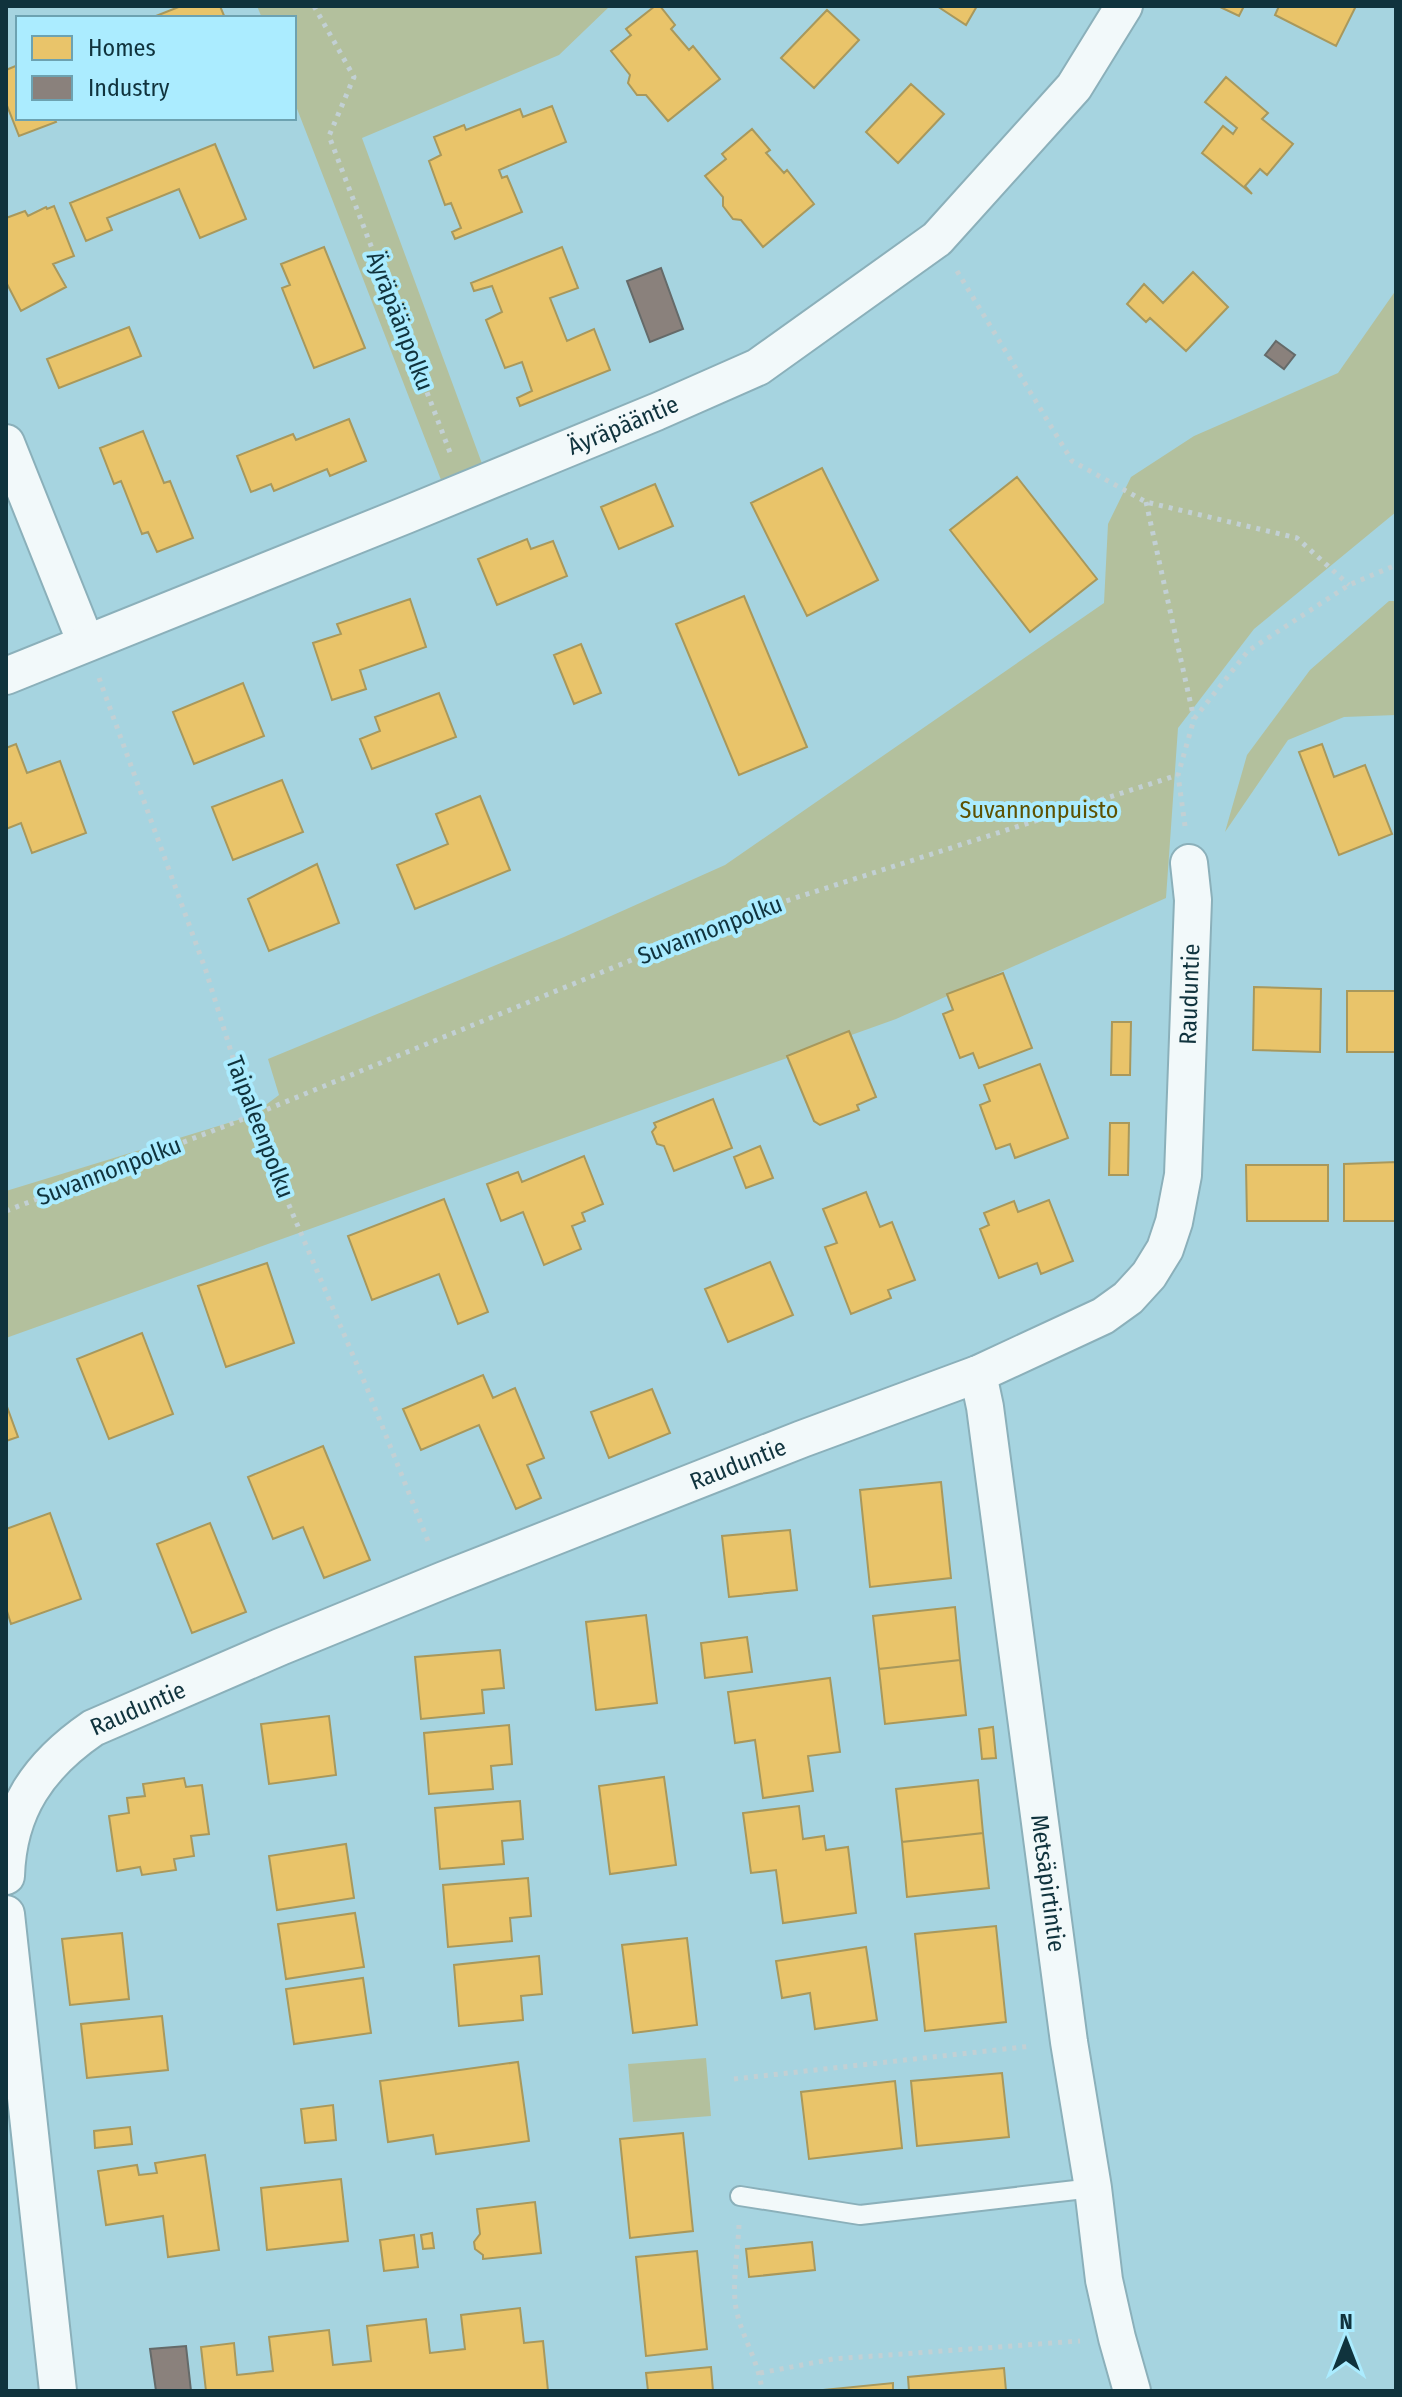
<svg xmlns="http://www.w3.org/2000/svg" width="1402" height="2397" viewBox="0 0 1402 2397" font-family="'Fira Sans Condensed',sans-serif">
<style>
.green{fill:#b3c09d}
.homes{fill:#e9c46a;stroke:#a8985c;stroke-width:2}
.industry{fill:#8a817c;stroke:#656a69;stroke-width:2}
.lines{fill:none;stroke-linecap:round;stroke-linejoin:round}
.service-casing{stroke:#8bb0ba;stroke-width:22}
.minor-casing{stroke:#8bb0ba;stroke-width:40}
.path{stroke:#c2d0d4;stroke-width:5;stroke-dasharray:4 6;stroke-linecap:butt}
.service{stroke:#f2f9fa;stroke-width:18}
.minor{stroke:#f2f9fa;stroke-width:36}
.labels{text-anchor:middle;stroke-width:8;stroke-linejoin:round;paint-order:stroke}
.street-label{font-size:24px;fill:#10333d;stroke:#abecff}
.park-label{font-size:24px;fill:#5e5102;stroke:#abecff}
</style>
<rect width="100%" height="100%" fill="#a6d4e0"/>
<!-- green -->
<path class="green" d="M257 6H610L559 55 362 138 484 469 443 485 294 101V18H262Z
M1396 290V512L1254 629 1178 728 1166 898 896 1019 6 1338V1191L251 1116 279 1095 268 1059 564 937 725 865 1104 603 1108 524 1131 477 1194 436 1338 373Z
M1389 601H1396V715L1344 717 1288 740 1225 832 1247 755 1310 670Z
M706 2058 711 2116 633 2122 628 2064Z"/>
<!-- homes -->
<path class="homes" d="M181 6H220L225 18H151Z
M655 6H660L675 25 671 29 689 50 693 46 720 79 668 121 646 95H637L628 83 630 75 611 51 631 35 626 29Z
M937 6H977L966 25Z
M1218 6H1244L1239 16Z
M1279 6H1356L1336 46 1275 15Z
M827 10 859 40 814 88 781 58Z
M18 65V118H54L56 122 19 136 6 103V70Z
M1226 77 1268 113 1262 119 1293 144 1267 175 1260 169 1245 186 1252 194 1202 153 1223 126 1233 134 1237 128 1205 102Z
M911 84 944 114 898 163 866 132Z
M552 106 566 142 499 170 502 178 507 176 522 212 455 239 452 232 461 228 451 203 445 205 429 161 441 155 434 137 464 125 466 130 520 109 523 117Z
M752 129 770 150 766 153 784 173 787 170 814 204 763 247 741 220 733 219 723 206V197L705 176 726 159 722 154Z
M215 144 246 219 200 238 179 189 107 218 112 230 86 241 70 203Z
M54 206 74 256 53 264 66 287 21 311 6 282V218L25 211 28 216 46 207 47 209Z
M324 247 365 348 314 368 282 288 290 285 281 264Z
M562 247 578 288 550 298 567 341 594 329 610 370 520 406 517 398 532 391 522 362 505 368 486 320 502 312 492 286 474 291 471 283Z
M1193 272 1228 307 1186 351 1150 318 1146 322 1127 304 1144 284 1163 303Z
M129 327 141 356 59 388 47 359Z
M349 419 366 461 330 476 327 469 274 491 271 484 251 492 237 456 293 434 296 440Z
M143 431 164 483 170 481 193 538 157 552 148 532 142 534 121 481 114 484 100 448Z
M822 468 878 580 807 616 751 503Z
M1017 477 1097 579 1030 632 950 530Z
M655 484 673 526 619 549 601 507Z
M527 539 531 549 553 541 567 576 497 605 478 559Z
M744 596 807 747 739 775 676 624Z
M410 599 426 647 360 670 366 689 332 700 313 643 341 634 337 624Z
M581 644 601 693 574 704 554 655Z
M243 683 264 736 194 764 173 712Z
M439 693 456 737 372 769 360 739 380 731 375 717Z
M16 744 27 773 60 761 86 833 32 853 21 823 6 829V748Z
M1322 744 1334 777 1365 765 1392 834 1339 855 1299 752Z
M282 780 303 832 233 860 212 807Z
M480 796 510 870 415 909 397 865 448 844 436 814Z
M317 864 339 923 269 951 248 899Z
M1003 973 1032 1048 979 1068 973 1053 960 1058 943 1014 953 1010 947 994Z
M1254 987 1321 989 1320 1052 1253 1050Z
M1347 991H1396V1052H1347Z
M1112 1022H1131L1130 1075H1111Z
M849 1031 876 1097 857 1105 859 1110 820 1125 814 1121 787 1056Z
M1040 1064 1068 1138 1015 1158 1010 1144 996 1149 980 1105 990 1101 984 1085Z
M713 1099 732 1148 674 1171 664 1146 657 1144 652 1132 656 1127 654 1123Z
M1110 1123H1129L1128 1175H1109Z
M760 1146 773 1178 746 1188 734 1157Z
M584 1156 603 1204 582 1213 585 1221 572 1226 581 1249 544 1265 523 1212 501 1221 487 1184 518 1172 522 1182Z
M1396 1162V1221H1344V1164Z
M1246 1165H1328V1221H1247Z
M866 1192 880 1227 892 1222 915 1280 888 1290 891 1298 851 1314 825 1247 837 1243 823 1209Z
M444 1199 488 1312 458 1324 439 1274 372 1300 348 1236Z
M1049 1200 1073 1261 1041 1274 1037 1263 999 1278 980 1229 989 1225 984 1213 1014 1201 1018 1212Z
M770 1262 793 1315 728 1342 705 1289Z
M267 1263 294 1343 226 1367 198 1286Z
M142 1333 173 1414 109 1439 77 1359Z
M483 1375 493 1398 515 1388 544 1458 527 1465 541 1498 516 1509 479 1425 421 1450 403 1409Z
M652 1389 670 1433 609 1458 591 1412Z
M6 1404 18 1437 6 1441Z
M323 1446 370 1560 324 1578 303 1527 273 1539 248 1477Z
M941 1482 951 1578 870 1587 860 1490Z
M50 1513 81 1599 11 1624 6 1608V1529Z
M210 1523 246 1612 192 1633 157 1544Z
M790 1530 797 1590 729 1597 722 1536Z
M955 1607 960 1660 879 1669 873 1616Z
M646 1615 657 1703 596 1710 586 1622Z
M747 1637 752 1672 705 1678 701 1643Z
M500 1650 504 1688 482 1690 484 1713 421 1719 415 1657Z
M960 1660 966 1715 885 1724 879 1669Z
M830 1678 840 1752 808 1756 813 1791 763 1798 755 1740 735 1743 728 1692Z
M329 1716 336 1775 269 1784 261 1724Z
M509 1725 512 1764 491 1766 493 1789 429 1794 424 1733Z
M993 1727 996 1758 982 1759 979 1729Z
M664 1777 676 1865 610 1874 599 1786Z
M184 1778 186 1787 202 1785 209 1834 191 1836 194 1856 174 1859 176 1870 142 1875 140 1867 117 1871 109 1816 129 1813 127 1798 145 1796 143 1784Z
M978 1780 983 1833 902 1842 896 1789Z
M520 1801 523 1839 502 1841 504 1864 440 1869 435 1808Z
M799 1806 803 1839 824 1836 826 1850 848 1847 856 1913 783 1923 776 1870 751 1873 743 1813Z
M983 1833 989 1888 907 1897 902 1842Z
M346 1844 354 1898 277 1910 269 1856Z
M528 1878 531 1916 510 1918 512 1941 448 1947 443 1885Z
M355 1913 364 1967 286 1979 278 1924Z
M996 1926 1006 2022 925 2031 915 1934Z
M122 1933 129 1999 70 2005 62 1939Z
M687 1938 697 2025 633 2033 622 1945Z
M866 1947 877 2020 815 2029 810 1993 782 1998 776 1961Z
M539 1956 542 1994 521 1996 523 2020 459 2026 454 1965Z
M363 1978 371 2033 294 2044 286 1989Z
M162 2016 168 2070 87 2078 81 2024Z
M518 2062 529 2141 436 2154 433 2135 388 2142 380 2081Z
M1002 2073 1009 2137 917 2146 911 2081Z
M895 2081 902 2148 809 2159 801 2092Z
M333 2105 336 2140 305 2143 301 2109Z
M130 2127 132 2144 95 2148 94 2131Z
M683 2133 693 2231 630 2238 620 2139Z
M205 2155 219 2250 168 2257 163 2216 106 2225 98 2171 137 2165 139 2175 157 2173 155 2163Z
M341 2179 348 2241 267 2250 261 2188Z
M535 2202 541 2253 483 2259V2255L475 2249 474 2242 480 2234 477 2209Z
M432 2233 434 2248 423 2249 421 2235Z
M414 2235 418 2267 384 2271 380 2240Z
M812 2242 815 2270 749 2277 746 2249Z
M697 2251 707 2349 646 2356 636 2257Z
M520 2308 524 2343 543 2341 548 2391H206L201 2347 234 2343 237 2375 273 2371 269 2337 329 2330 333 2365 371 2361 367 2326 426 2319 430 2353 465 2349 461 2315Z
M711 2367 713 2391H648L646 2373Z
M1004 2368 1006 2391H909L908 2377Z
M893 2383V2391H813Z"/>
<!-- industry -->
<path class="industry" d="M661 268 683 329 650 342 627 281Z
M1276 341 1295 355 1284 369 1265 355Z
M186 2346 191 2391H156L150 2349Z"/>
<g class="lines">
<defs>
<path id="service" d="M740 2196 860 2215 1093 2188"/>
<g id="minor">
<path d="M6 443 86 643"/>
<path id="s1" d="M6 676 406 515 656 412 758 367 937 239 1074 87 1124 6"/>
<path id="s2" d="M978 1374 985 1407 1069 2042 1093 2188 1104 2280 1117 2338 1132 2391"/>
<path id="s3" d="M6 1876C8 1809 39 1765 93 1728L280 1647 444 1580 802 1439 978 1374 1103 1316 1128 1298 1149 1275 1165 1249 1174 1222 1183 1175 1193 900 1189 863"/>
<path d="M6 1914 58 2391"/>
</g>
</defs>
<!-- service casing -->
<use href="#service" class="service-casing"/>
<!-- minor casing -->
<use href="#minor" class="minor-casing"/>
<!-- path -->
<path class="path" d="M314 6 354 77 329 136 451 455
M957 271 1072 461 1146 502 1297 538 1349 585
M1146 502 1194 719
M99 678 206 971 251 1116 369 1393 430 1546
M1185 826 1178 775 1194 719 1248 651 1349 585 1396 565
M6 1211 251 1116 739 916 1178 775
M734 2079 1032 2046
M739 2225C738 2249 733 2276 735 2301 738 2332 759 2359 762 2391
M760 2373 833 2359 1080 2341"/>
<!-- service -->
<use href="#service" class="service"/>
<!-- minor -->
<use href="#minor" class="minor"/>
</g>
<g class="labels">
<!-- street labels -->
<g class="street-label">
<text transform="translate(400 321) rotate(69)" y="8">Äyräpäänpolku</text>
<text dy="8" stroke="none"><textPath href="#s1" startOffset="666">Äyräpääntie</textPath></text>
<text transform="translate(710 930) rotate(-21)" y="8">Suvannonpolku</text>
<text dy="8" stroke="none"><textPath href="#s3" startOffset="1620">Rauduntie</textPath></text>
<text transform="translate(260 1127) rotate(69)" y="8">Taipaleenpolku</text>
<text transform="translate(109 1171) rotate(-21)" y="8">Suvannonpolku</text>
<text dy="8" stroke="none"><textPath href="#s3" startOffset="876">Rauduntie</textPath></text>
<text dy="8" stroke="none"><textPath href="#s3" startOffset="228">Rauduntie</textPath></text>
<text dy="8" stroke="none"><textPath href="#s2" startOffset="514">Metsäpirtintie</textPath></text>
</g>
<!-- park labels -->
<g class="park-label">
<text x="1039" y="818">Suvannonpuisto</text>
</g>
</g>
<!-- border -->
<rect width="1402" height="2397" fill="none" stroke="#10333d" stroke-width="16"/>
<!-- legend -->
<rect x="16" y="16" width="280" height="104" fill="#abecff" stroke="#6da2b1" stroke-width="2"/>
<rect x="32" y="36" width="40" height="24" fill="#e9c46a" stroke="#6da2b1" stroke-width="2"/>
<text x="88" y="56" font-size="24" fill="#10333d">Homes</text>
<rect x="32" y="76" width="40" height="24" fill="#8a817c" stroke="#6da2b1" stroke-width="2"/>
<text x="88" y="96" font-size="24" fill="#10333d">Industry</text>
<!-- north arrow -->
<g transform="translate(1346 2341)" stroke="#abecff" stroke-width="6" paint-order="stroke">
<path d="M0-6L14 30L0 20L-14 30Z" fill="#10333d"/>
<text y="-12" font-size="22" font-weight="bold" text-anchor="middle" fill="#10333d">N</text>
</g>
</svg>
